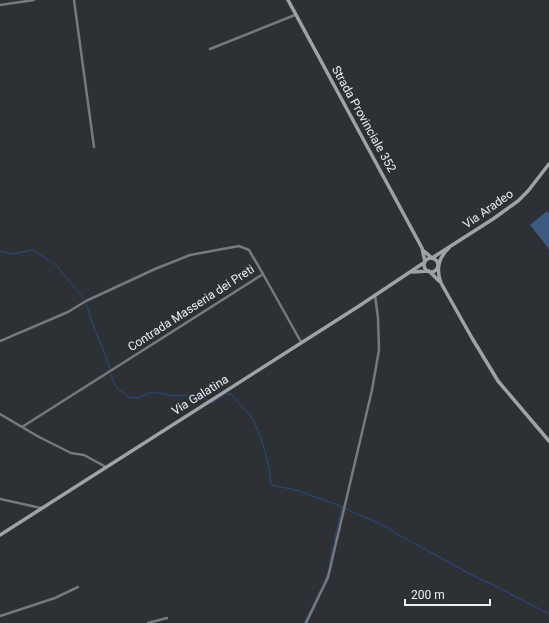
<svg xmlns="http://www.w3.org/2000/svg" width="549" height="623" viewBox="0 0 549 623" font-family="Roboto,sans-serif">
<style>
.green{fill:#3d5a81}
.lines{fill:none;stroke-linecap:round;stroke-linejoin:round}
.stream{stroke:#244c81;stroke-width:1}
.street{stroke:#77797c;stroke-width:2.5}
.secondary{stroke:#9fa2a6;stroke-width:3.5}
.labels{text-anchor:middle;stroke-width:4;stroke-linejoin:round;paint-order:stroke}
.street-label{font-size:12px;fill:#eceff2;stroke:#2d3136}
</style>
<rect width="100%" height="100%" fill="#2d3136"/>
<!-- green -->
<path class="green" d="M547 211 549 214V249L530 225Z"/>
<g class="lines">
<!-- stream -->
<path class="stream" d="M0 251 14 254 31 250 34 251 54 263 84 299
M86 303 93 325 107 359 110 369
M111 374 113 381 117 388 129 397 138 398 152 392 175 396 187 395 208 400
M211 402 212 403 225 394H231C237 402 245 409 251 417 260 429 271 470 271 485L296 490 343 507
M346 509 389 528 397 534 472 575 497 587 549 614
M334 542 342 507
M329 565 333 545
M330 573 333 563
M325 581 328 572
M321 594 329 578
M304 623 320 591"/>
<!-- street -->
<path class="street" d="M74 0 94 147
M0 5 34 0
M210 49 295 15
M263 274 301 342
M0 341 68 312 86 301 155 269 190 255 239 246 249 250 263 274 22 427
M0 414 39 437 71 453 84 455 106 467
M0 499 41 508
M0 616 55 598 78 587
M148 623 167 618
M306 623 328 577 372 390 379 350 378 318 375 295"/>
<!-- secondary -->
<path class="secondary" d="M449 248C438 258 436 270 441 283L472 338 498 381 549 441
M424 251 432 258 493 219 518 201 528 191 549 164
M424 265a7 7 0 1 1 14 0a7 7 0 1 1-14 0Z
M412 272 429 271 439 281
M0 535 359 306 425 262 422 248 288 0"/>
</g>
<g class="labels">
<!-- street labels -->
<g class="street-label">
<text transform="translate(364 119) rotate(61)" y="4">Strada Provinciale 352</text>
<text transform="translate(488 209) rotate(-35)" y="4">Via Aradeo</text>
<text transform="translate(191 308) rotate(-33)" y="4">Contrada Masseria dei Preti</text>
<text transform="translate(200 395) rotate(-32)" y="4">Via Galatina</text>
</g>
</g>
<!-- scale -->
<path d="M405 599v6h85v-6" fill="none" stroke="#eceff2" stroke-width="2"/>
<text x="411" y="599" font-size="12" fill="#eceff2" stroke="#2d3136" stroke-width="3" paint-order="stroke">200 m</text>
</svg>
